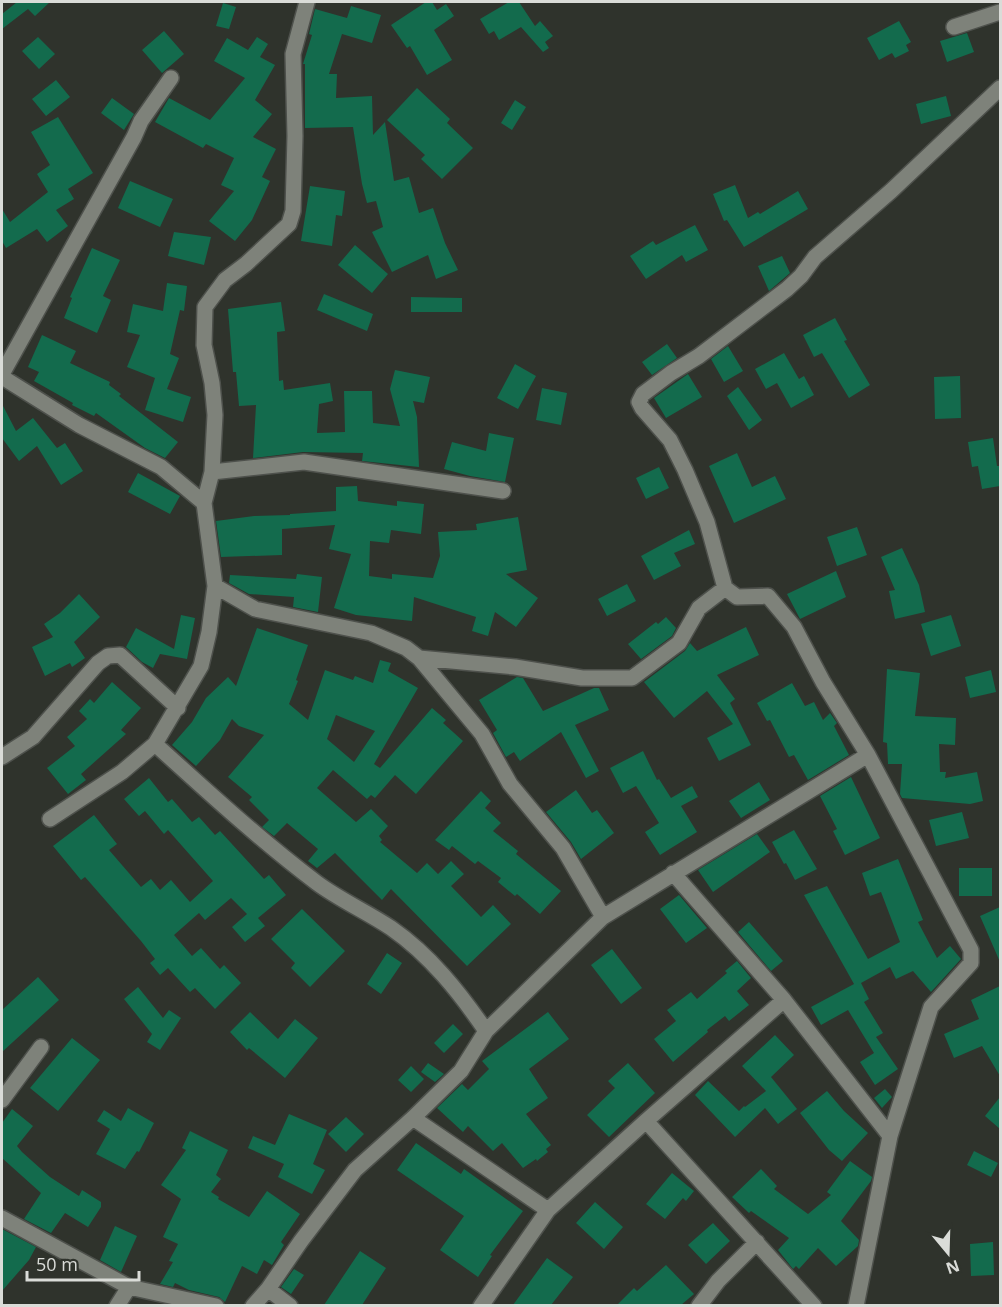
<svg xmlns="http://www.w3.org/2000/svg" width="1002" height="1307" viewBox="0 0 1002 1307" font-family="'Open Sans',sans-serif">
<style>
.building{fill:#136b4d;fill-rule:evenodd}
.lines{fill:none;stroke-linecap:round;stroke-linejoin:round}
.street-casing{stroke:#4e514c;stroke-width:18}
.street{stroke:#7e827a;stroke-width:15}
</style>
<rect width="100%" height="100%" fill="#2f332c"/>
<!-- building -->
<path class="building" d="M17 2H50L35 16 28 9 2 29V14Z
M426 2H432L437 10 446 4 454 16 434 30 452 60 427 75 410 46 407 48 391 25Z
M509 2H519L535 26 540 21 553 36 545 42 549 48 543 52 521 27 499 40 494 31 489 34 480 19Z
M223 3 236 7 229 29 216 26Z
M351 6 381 15 372 43 342 34 329 74H337L336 98 372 96 373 135 385 122 394 181 409 177 419 213 433 208 445 243 458 270 436 279 428 255 392 272 372 232 383 227 376 201 367 203 362 184 353 127 305 128V64H303L312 35 309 34 315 9 347 18Z
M899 21 911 42 906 45 909 51 895 58 892 53 879 60 867 38Z
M164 31 184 54 162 73 142 50Z
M967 33 974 52 947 62 940 41Z
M38 37 55 54 39 69 22 51Z
M257 37 268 44 260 57 275 65 255 100 272 114 253 137 276 149 262 177 270 181 252 220 235 241 209 221 234 191 221 185 234 158 206 144 203 148 155 122 169 98 210 120 245 78 214 61 227 38 248 50Z
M56 80 70 97 46 116 32 99Z
M417 88 450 119 447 123 473 148 442 179 421 159 425 155 387 120Z
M946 96 951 116 921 124 916 104Z
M112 98 134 114 124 130 101 113Z
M515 100 526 107 512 130 501 123Z
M58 117 93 173 68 189 74 199 56 210 68 226 47 242 37 229 6 248 2 241V209L10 222 48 192 37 174 50 165 31 132Z
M130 181 173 199 160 227 118 208Z
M735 185 748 218 758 212 760 214 798 191 808 209 744 247 727 220 724 221 713 194Z
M310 186 345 191 342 216 336 215 332 246 301 241Z
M695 225 708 250 686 262 682 255 646 279 630 256 653 241 656 245Z
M174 232 211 237 204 265 168 256Z
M355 245 388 274 372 293 338 265Z
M92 248 120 260 103 296 111 300 97 333 64 318 72 298 70 297Z
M782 256 790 273 769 291 758 266Z
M167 283 187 286 184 311 180 310 170 354 179 358 167 389 191 397 183 422 145 410 155 378 127 367 140 335 127 332 133 304 163 311Z
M324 294 373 314 367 331 317 310Z
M411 297 462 298V312H411Z
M281 302 285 331 277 332 279 381 283 380 284 390 330 383 333 401 319 404 317 433 345 432 344 391H372L373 423 400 426 390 389 395 370 430 377 424 403 413 401 417 417 419 467 362 461 363 453 303 452 253 458 256 405 239 406 236 372H233L228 309Z
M835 318 847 340 844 341 870 385 849 398 822 353 814 357 803 335Z
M42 335 76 351 70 363 110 382 109 385 121 394 119 396 178 442 165 458 145 448 96 413 94 416 72 405 73 403 34 381 39 372 28 367Z
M667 344 677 358 652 375 642 362Z
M728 346 743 371 724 382 711 359Z
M784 353 799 379 804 376 814 395 791 408 777 383 766 389 755 369Z
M515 364 536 376 518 409 497 398Z
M688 374 702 397 666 418 654 398Z
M960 376 961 418 935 419 934 377Z
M738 387 762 420 749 430 727 396Z
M542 388 567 393 561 425 536 420Z
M2 404 16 431 33 418 57 448 65 443 83 471 61 485 37 446 19 461 2 438Z
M489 433 514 438 505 482 470 476 444 469 452 442 486 451Z
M993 438 997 466H1000V486L982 489 978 466 972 467 968 442Z
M737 453 752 487 775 476 786 499 734 523 709 466Z
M659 467 669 488 646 499 636 478Z
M138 473 180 496 170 514 128 492Z
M357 486 358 501 397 506V501L424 504 421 534 391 530 389 543 370 541 369 576 392 579V574L433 578 440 556 438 532 477 530 476 524 518 517 527 570 506 574 538 598 516 627 495 612 488 636 472 631 476 617 414 597 412 621 356 615 334 608 351 554 329 549 335 525 282 529V555L221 557 216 521 254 516 290 515V514L336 511V487Z
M857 527 867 555 837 566 827 537Z
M689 530 695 544 674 553 681 566 654 580 641 556Z
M902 548 919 585 925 612 895 619 889 591 895 590 881 557Z
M836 571 846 597 800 619 787 594Z
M297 574 322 577 318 612 293 607 294 597 249 594 229 583 230 575 296 579Z
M627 584 636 601 607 616 598 599Z
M79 594 100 617 74 642 85 658 72 667 70 663 45 676 32 647 53 637 44 624 60 613Z
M181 615 195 618 187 659 160 654 153 668 142 662 126 647 136 628 174 649Z
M951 615 961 646 931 656 921 624Z
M666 617 676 628 672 636 641 659 628 644 656 622 658 624Z
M746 627 759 655 717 675 735 699 730 703 751 745 719 761 707 738 733 724 707 691 674 718 644 682 685 651 690 643 697 651Z
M257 628 308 645 296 680 298 681 289 704 308 720 325 670 353 680 355 676 373 683 380 660 391 663 388 671 418 688 374 764 380 768 432 708 446 720 443 723 463 741 416 794 395 775 375 798 371 795 367 799 333 770 317 788 356 822 371 809 388 826 379 836 382 840 380 842 417 873 427 863 438 874 451 861 464 874 451 886 481 917 493 905 511 924 467 966 391 889 382 900 335 853 317 868 308 861 318 849 287 823 274 836 262 827 269 820 249 800 252 797 228 777 264 735 239 726 232 719 220 740 196 766 172 745 192 722 206 698 228 677 236 686ZM336 715 375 731 354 762 327 739Z
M887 669 920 673 915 716 956 718 955 745 939 744 940 772H946L945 778 977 772 983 801 970 804 902 798 900 794 902 764H888L887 743 883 742Z
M991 670 996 692 970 698 965 677Z
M517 677 523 678 543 711 594 688H599L609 710 575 725 599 771 586 778 561 732 520 761 514 752 506 757 493 733 497 730 479 700Z
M112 682 141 708 121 730 126 734 81 774 86 780 68 794 47 768 75 746 67 737 87 719 79 711 90 699 94 703Z
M792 683 805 706 814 702 823 720 830 713 837 723 834 726 849 755 808 780 794 755 789 757 770 720 767 721 757 703Z
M643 751 657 780 659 779 671 798 692 786 698 797 681 806 697 832 660 855 645 832 659 823 636 786 623 793 610 768Z
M851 777 880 838 845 855 833 831 837 829 820 796Z
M149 778 168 802 172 799 192 822 199 817 215 835 220 831 264 879 269 875 286 895 258 918 265 926 245 942 232 927 247 914 231 898 205 920 199 913 174 935 192 956 201 948 220 969 224 965 241 983 215 1009 195 988 190 992 168 968 160 975 150 963 155 959 141 941 85 877 81 880 53 846 94 815 117 844 109 850 141 887 151 879 160 890 171 880 190 902 213 881 168 830 164 834 145 811 139 816 124 799Z
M759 782 770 800 741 818 729 801Z
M576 790 592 813 597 810 614 833 581 859 571 842 546 812Z
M481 791 491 801 485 808 501 823 493 831 518 851 516 854 561 891 540 914 517 894 515 896 498 882 501 878 478 861 475 864 452 846 449 850 435 840Z
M962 812 969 838 936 846 929 820Z
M794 830 817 869 795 880 786 863 784 864 772 842Z
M757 834 770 852 713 892 698 870Z
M898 859 923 920 918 922 937 958 950 946 961 959 931 992 913 971 896 979 890 967 861 983 869 999 864 1002 883 1033 876 1037 898 1069 875 1085 860 1062 874 1053 848 1010 821 1025 811 1007 854 984 804 895 827 886 868 959 900 942 881 892 870 896 862 873Z
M959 868H992V896H959Z
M679 895 707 928 686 943 660 909Z
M1000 907V962L980 916Z
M302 909 345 951 310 987 291 968 295 963 271 939Z
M749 922 783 961 771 971 738 932Z
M612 949 642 988 621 1004 591 965Z
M387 953 402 963 381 994 367 984Z
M737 961 751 978 737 991 749 1005 729 1021 725 1016 707 1030 708 1032 673 1062 654 1039 676 1021 667 1010 691 992 697 999 727 973 725 971Z
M38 977 59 1000 2 1052V1010Z
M1000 986V1076L982 1046 954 1058 944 1034 979 1019 971 1000Z
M138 987 163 1018 169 1010 181 1018 160 1050 147 1042 152 1034 124 999Z
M250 1012 278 1039 295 1019 318 1038 285 1078 249 1048 247 1050 230 1032Z
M548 1012 569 1039 529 1069 548 1098 526 1114 551 1145 546 1149 548 1152 537 1161 536 1159 523 1168 502 1143 493 1151 468 1126 463 1132 437 1108 462 1084 468 1090 489 1069 482 1061Z
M453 1024 463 1034 444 1053 434 1043Z
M775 1035 794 1055 771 1077 797 1109 778 1124 765 1108 735 1137 695 1095 708 1081 739 1111 744 1106 745 1107 766 1091 742 1066Z
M72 1038 100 1060 58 1111 30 1088Z
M428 1063 444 1074 435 1082 421 1072Z
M628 1063 655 1093 609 1137 587 1115 615 1088 608 1081Z
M411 1066 424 1079 411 1092 398 1080Z
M885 1089 892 1097 882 1108 874 1098Z
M827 1091 844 1111 868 1133 842 1161 829 1150 800 1113Z
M1000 1097V1129L985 1116Z
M128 1108 154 1123 139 1152 137 1151 125 1169 96 1154 110 1129 97 1121 104 1110 121 1121Z
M12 1109 33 1126 17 1146 22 1152 50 1177 79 1196 82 1190 101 1202V1207L88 1227 65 1213 51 1233 24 1219 41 1193 2 1158V1123Z
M289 1114 327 1130 313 1164 325 1170 312 1194 278 1177 284 1164 248 1148 253 1136 275 1145Z
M346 1117 364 1134 346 1152 328 1134Z
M190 1131 228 1150 216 1175 221 1179 211 1192 219 1197 218 1199 249 1217 267 1191 300 1214 281 1242 284 1245 272 1265 264 1260 257 1274 242 1266 225 1302 219 1297 189 1290 175 1283 173 1287 160 1284 173 1262 169 1261 178 1244 163 1237 181 1199 161 1185 186 1150 182 1148Z
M416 1143 461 1174 464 1169 523 1211 490 1255 492 1256 478 1277 440 1250 464 1216 397 1170Z
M974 1151 998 1163 991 1177 967 1165Z
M850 1161 872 1177 871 1181 841 1221 859 1240 858 1246 836 1266 818 1248 799 1269 796 1266 793 1269 778 1250 789 1238 751 1211 749 1213 732 1197 761 1169 777 1186 774 1189 808 1214 831 1195 827 1192Z
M672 1173 694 1191 686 1201 683 1198 665 1219 646 1204Z
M595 1202 623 1227 604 1249 576 1223Z
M713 1223 730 1241 706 1264 688 1245Z
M115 1226 137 1236 121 1272 100 1260Z
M2 1229 36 1247 29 1260 2 1291Z
M993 1242 994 1275 971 1276 970 1244Z
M360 1251 386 1268 362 1305H324Z
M547 1258 573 1277 551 1305H513Z
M666 1265 694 1294 681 1305H617L634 1288 637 1291Z
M294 1269 304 1275 291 1294 281 1287Z"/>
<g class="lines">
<defs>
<path id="street" d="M954 27 1000 12
M2 374 134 137 141 121 171 78
M2 377 79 425 161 467 204 503
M212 472 304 462 503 491
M215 586 255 609 371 633 406 648 419 658 482 734 510 784 563 848 603 917
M419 658 515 667 582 678H632L679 643 699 608 725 588
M155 744C208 792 260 840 317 883 340 900 367 912 391 928 430 955 460 993 486 1031
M2 757 33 737 98 663 108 656 120 655 178 708
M50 819 122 772 155 744 201 666 209 632 215 586 204 503 212 472 215 415 212 383 204 345 205 307 225 280 246 264 289 224 293 211 295 136 293 54 307 2
M673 873 784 1000 890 1136
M2 1100 41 1047
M413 1118 548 1210
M646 1121 814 1306
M2 1218 129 1287 216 1306
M268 1289 290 1306
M117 1306 129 1287
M253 1306 268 1289 301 1241 355 1170 413 1118 461 1071 486 1031 603 917 868 755
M481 1306 548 1210 646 1121 784 1000
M699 1306 718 1281 757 1242
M856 1306 890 1136 931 1007 971 963V950L868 755 823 682 794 627 768 596 737 597 725 588 707 522 685 470 670 440 642 408 639 402 643 394 671 373 699 356 787 289 801 276 815 257 891 191 1000 88"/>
</defs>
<!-- street casing -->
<use href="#street" class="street-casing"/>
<!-- street -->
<use href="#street" class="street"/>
</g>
<!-- border -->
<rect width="1002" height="1307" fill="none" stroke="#dadcd8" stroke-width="6"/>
<!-- north arrow -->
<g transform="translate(948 1253) rotate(161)" stroke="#2f332c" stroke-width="4.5" paint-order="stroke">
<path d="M0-4.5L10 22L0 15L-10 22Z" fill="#dadcd8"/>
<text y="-9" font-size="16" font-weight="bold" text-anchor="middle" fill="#dadcd8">N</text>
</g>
<!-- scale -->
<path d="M27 1271v9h112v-9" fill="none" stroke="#dadcd8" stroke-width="3"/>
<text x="36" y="1271" font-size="18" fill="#dadcd8" stroke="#2f332c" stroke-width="4.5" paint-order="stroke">50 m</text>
</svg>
